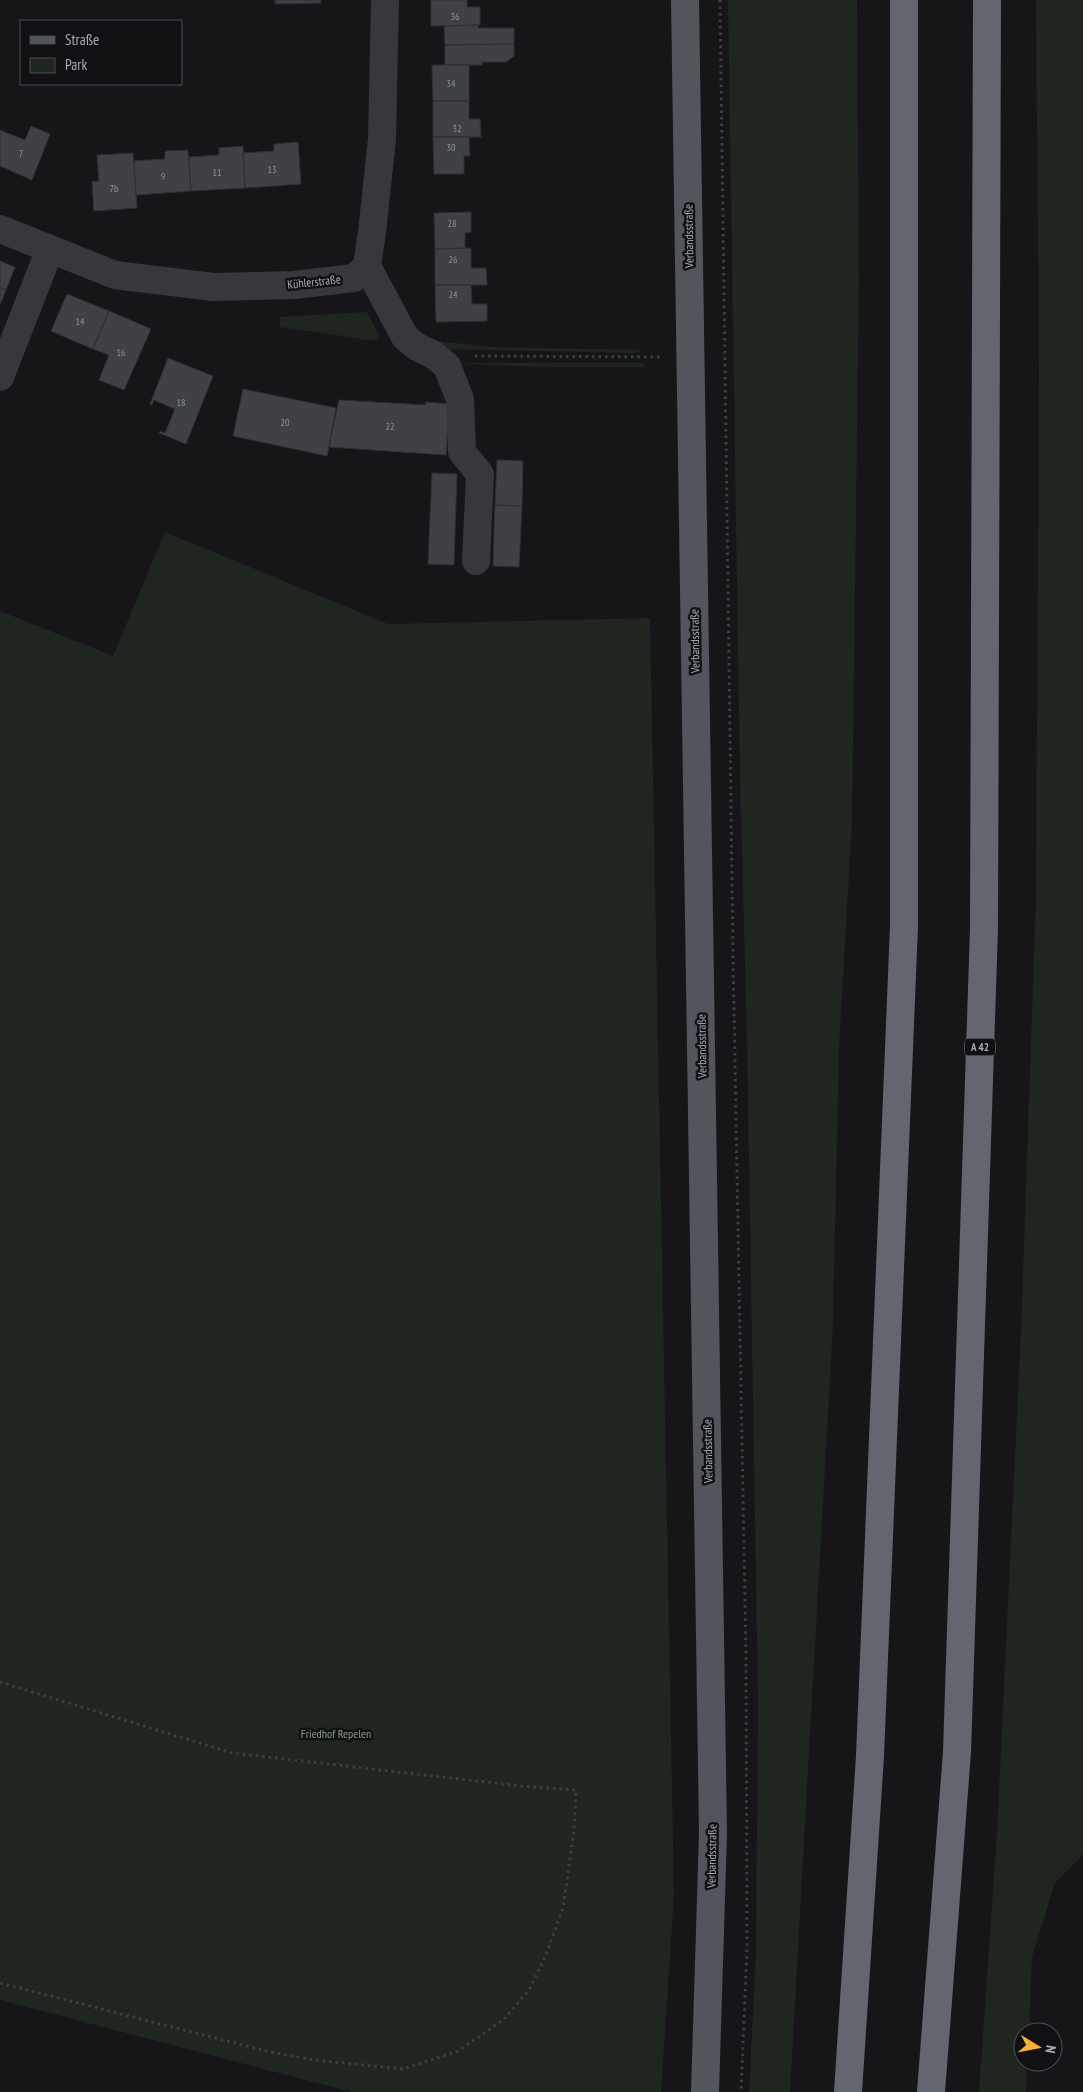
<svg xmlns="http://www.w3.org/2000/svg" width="1083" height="2092" viewBox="0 0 1083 2092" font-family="'PT Sans Narrow',sans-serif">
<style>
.green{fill:#1e261f}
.building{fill:#404145;stroke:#303034}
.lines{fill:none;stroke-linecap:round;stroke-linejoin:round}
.path{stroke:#3d3f44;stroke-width:3;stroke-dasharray:2.5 4;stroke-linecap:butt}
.minor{stroke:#37383d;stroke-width:28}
.major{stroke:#53555c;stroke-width:28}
.highway{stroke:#63666e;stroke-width:28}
.labels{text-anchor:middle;stroke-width:5;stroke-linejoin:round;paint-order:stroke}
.number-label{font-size:10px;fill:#8e929b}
.shield{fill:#111113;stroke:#7b7e86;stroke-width:1}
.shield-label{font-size:11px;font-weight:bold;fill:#a8adb8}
.street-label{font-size:12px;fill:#a8adb8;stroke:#111113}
.park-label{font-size:12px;fill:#7fa381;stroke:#111113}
</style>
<rect width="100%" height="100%" fill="#161618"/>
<!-- green -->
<path class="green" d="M728 0H857L859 281 852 823 839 1046 833 1324 790 2092H749L756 1953 758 1700 747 1041 740 777Z
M1036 0H1083V1855L1055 1883 1032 1957 1029 2032H1023V2062H1027L1026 2092H979L997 1833 1021 1331 1036 898 1039 373Z
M367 312 380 336 376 341 280 327 279 317Z
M436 341 492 347 644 350 634 353 431 349Z
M455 363H644V367C581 368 518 367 455 363Z
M165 532 388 624 650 618 674 1895 661 2092H352L0 2000V611L113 656Z"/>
<!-- building -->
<path class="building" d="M275 0H321V3L275 4Z
M431 0H467V7H480V25L431 26Z
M478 25V28H514V44L445 45 444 26Z
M514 44V56L506 62H482V65H445V45Z
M432 65H469V101H433Z
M433 101H469V119H480L481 137H433Z
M31 126 50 134 32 180 0 166V130L25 140Z
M433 137H469L470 156H464V174H434Z
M298 142 301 184 245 188 243 153 274 151V144Z
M243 146 245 188 191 191 189 157 219 155V148Z
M188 150 191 191 136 195 134 161 165 159V151Z
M133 153 137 208 94 211 92 182 99 181 97 155Z
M471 212V232L465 233V248L435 249 434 213Z
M471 248V268H486L487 285H435V249Z
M0 261 15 267 6 290 0 287Z
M435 285H471L472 304H487V321L436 322Z
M0 287 6 290 0 305Z
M67 294 109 311 93 349 51 331Z
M109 311 151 329 124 390 99 380 109 355 93 349Z
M168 358 213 376 186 444 159 433 160 431 165 433 175 409 154 400 152 405 150 404Z
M243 389 336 408 327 456 233 436Z
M339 400 426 405V402L449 404 446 455 329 447Z
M497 460 523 461 522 506 495 505Z
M432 473 457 474 454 565 428 564Z
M495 505 522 506 519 567 493 566Z"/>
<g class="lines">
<!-- path -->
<path class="path" d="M720 0 733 955 746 1657 747 1947 741 2092
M475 356 661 357
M0 1682 232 1753 521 1786 576 1790 574 1831 563 1908 545 1957 529 1990 503 2020 458 2051 403 2069 314 2060 266 2051 0 1983"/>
<!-- minor -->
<path class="minor" d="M0 229 115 275 213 287 294 285 354 278 367 266 372 232 382 139 385 0
M367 266 405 337 417 347 434 355 447 366 460 399 462 452 480 474 476 561
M0 377 50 249"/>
<!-- major -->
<path class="major" d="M685 0 713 1833 705 2092"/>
<!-- highway -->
<path class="highway" d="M848 2092 870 1756 904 926V0
M931 2092 957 1752 984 928 987 0"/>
</g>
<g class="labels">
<!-- number labels -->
<g class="number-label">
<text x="455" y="20">36</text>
<text x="451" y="87">34</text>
<text x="457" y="132">32</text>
<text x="451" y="151">30</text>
<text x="21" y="157">7</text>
<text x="272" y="173">13</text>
<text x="217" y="176">11</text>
<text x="163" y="180">9</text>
<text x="114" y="192">7b</text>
<text x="452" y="227">28</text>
<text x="453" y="263">26</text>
<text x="453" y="298">24</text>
<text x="80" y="325">14</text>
<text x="121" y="356">16</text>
<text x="181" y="406">18</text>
<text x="285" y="426">20</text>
<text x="390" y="430">22</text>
</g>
<!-- shield labels -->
<rect class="shield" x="965" y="1038.5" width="30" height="17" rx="4"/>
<g class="shield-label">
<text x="980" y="1051">A 42</text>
</g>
<!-- street labels -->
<g class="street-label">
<text transform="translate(689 236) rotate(-91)" y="4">Verbandsstraße</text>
<text transform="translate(314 282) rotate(-6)" y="4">Kühlerstraße</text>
<text transform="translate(695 641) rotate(-91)" y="4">Verbandsstraße</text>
<text transform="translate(702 1046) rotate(-91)" y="4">Verbandsstraße</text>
<text transform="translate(708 1451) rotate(-91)" y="4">Verbandsstraße</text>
<text transform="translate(712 1856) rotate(-89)" y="4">Verbandsstraße</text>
</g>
<!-- park labels -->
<g class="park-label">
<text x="336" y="1738">Friedhof Repelen</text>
</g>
</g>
<!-- legend -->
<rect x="20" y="20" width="162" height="65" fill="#111113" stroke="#4d4f55"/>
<rect x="30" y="36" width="25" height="8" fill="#53555c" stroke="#4d4f55"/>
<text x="65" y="45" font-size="15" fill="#a8adb8">Straße</text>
<rect x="30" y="58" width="25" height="15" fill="#1e261f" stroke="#4d4f55"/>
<text x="65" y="70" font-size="15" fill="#a8adb8">Park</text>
<!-- north arrow -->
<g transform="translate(1038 2047) rotate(100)"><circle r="24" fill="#111113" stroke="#4d4f55"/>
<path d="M0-4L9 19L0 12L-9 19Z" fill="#f2b134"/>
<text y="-8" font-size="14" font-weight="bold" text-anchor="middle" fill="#a8adb8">N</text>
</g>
</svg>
